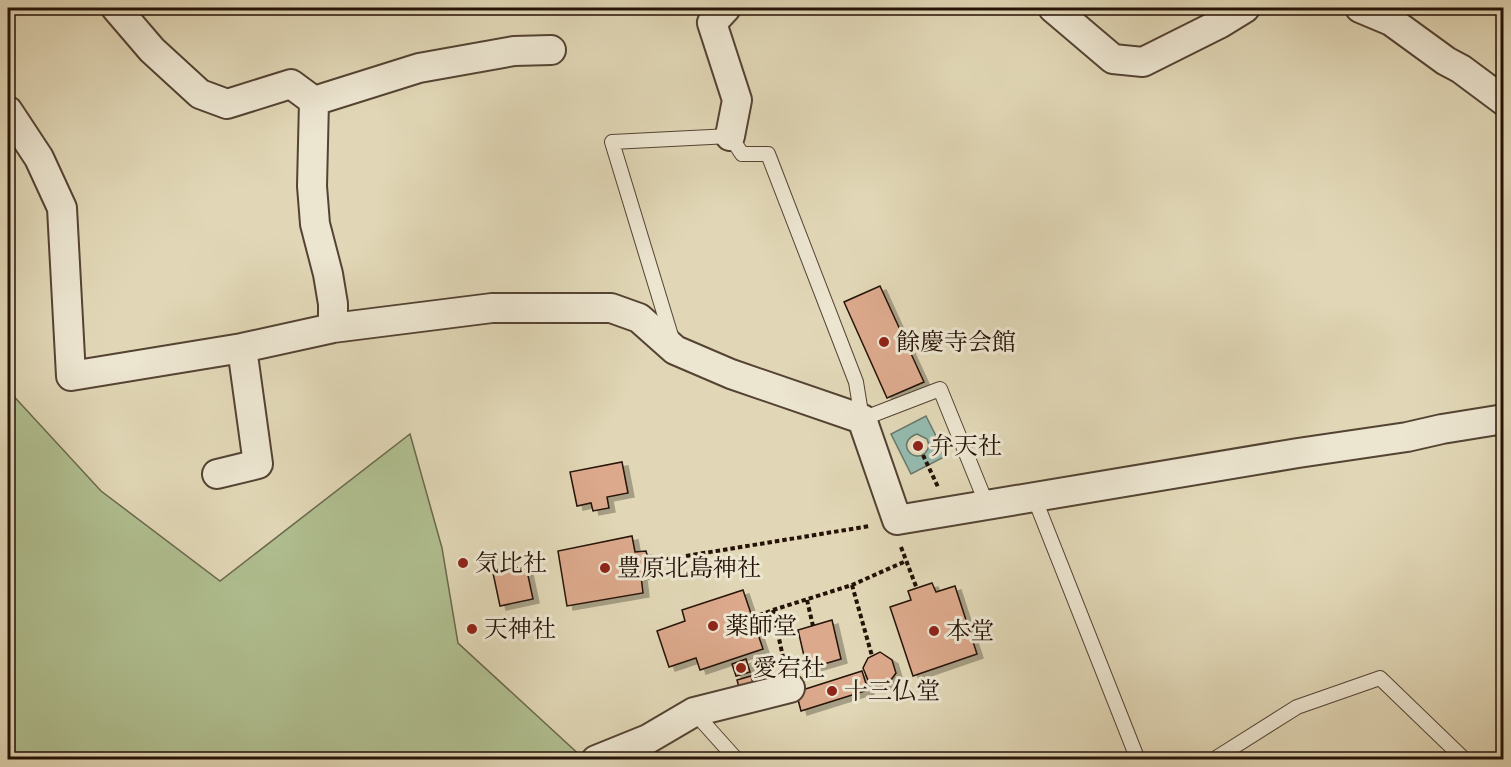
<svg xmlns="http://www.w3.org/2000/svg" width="1511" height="767" viewBox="0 0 1511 767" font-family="'EB Garamond','Noto Serif JP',serif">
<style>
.green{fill:#b0bf90;stroke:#6a684c;stroke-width:1.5}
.water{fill:#94baae;stroke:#68776b;stroke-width:1.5;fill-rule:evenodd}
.building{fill:#dca98c;stroke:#251207;stroke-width:1.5;filter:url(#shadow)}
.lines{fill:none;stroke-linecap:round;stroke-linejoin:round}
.lane-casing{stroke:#544333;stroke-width:16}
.street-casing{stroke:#544333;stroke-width:32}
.path{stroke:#251207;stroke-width:4;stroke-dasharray:4.5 3;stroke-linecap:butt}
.lane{stroke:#ece5d0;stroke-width:14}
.street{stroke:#ece5d0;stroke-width:28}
.poi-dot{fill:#8f2418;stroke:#ece5d0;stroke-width:2}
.labels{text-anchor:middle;stroke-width:6;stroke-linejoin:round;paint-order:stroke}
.poi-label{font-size:24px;fill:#251207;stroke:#ece5d0;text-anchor:start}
</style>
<defs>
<filter id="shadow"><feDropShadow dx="6" dy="4" stdDeviation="0" flood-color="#0004"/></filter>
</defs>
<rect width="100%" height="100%" fill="#e1d7b6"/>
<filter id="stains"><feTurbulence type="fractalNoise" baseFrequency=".00333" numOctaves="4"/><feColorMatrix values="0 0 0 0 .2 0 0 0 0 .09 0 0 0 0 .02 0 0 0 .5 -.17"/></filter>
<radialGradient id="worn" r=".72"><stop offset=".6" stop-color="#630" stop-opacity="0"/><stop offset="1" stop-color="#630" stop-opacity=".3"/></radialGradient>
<!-- green -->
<path class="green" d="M8 390 101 491 220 581 410 434 442 548 458 643 584 759H8Z"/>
<!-- water -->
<path class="water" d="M926 416 946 456 911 474 891 434ZM917 434 927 439C929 444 930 448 925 453 913 464 895 442 917 434Z"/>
<!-- building -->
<path class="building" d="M880 286 924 382 887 398 844 302Z
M622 462 628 493 607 497 609 508 593 511 591 503 577 506 570 472Z
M632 536 635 552 646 551 649 562 650 573 641 576 643 593 567 606 558 551Z
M526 566 533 599 500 606 493 573Z
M932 583 936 592 955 586 977 654 913 676 890 607 911 600 908 591Z
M743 590 763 649 700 670 696 658 669 667 657 631 685 621 682 610Z
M832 620 841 659 807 669 798 630Z
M880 652 892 660 896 673 888 684 878 687 868 680 863 668 868 658Z
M746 659 750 672 736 676 732 664Z
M862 671 868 690 801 711 796 692Z
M751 676 754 687 740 691 737 680Z"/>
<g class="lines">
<defs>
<path id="lane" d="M672 339 612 142 730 136 742 154H768L856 382 862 419 940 389 987 505
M1034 497 1138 760
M694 712 737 760
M1213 760 1297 707 1380 678 1465 760"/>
<path id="street" d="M116 8 152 50 200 94 227 104 291 84 314 101
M726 8 712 23 737 100 730 136
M1053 8 1113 59 1143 62 1219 24 1245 8
M1360 8 1391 21 1446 61 1461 69 1504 101
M8 111 39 158 62 208 71 376 242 348
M333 328V304L328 274 315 224 312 186 314 101 419 68 514 51 551 50
M217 474 258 464 242 348 333 328 492 308H611L639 318 675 350 731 374 862 419 897 520 1298 453 1407 437 1442 429 1504 419
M596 760 648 739 694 712 790 688"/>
</defs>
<!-- lane casing -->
<use href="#lane" class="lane-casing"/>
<!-- street casing -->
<use href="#street" class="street-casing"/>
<!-- path -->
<path class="path" d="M923 455 938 487
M901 547 917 589
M649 562 870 526
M852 585 872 656
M807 600 813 626
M773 610 784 662
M752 618 773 610 852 585 906 561"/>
<!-- lane -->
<use href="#lane" class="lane"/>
<!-- street -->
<use href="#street" class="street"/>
</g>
<!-- markers -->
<g class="poi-dot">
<circle cx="884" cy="342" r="6"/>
<circle cx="918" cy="446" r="6"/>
<circle cx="463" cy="563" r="6"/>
<circle cx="605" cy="568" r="6"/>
<circle cx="713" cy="626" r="6"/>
<circle cx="472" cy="629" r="6"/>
<circle cx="934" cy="631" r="6"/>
<circle cx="741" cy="668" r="6"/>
<circle cx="832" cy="691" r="6"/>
</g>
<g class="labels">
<!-- poi labels -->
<g class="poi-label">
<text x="896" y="350">餘慶寺会館</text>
<text x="930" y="454">弁天社</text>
<text x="475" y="571">気比社</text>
<text x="617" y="576">豊原北島神社</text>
<text x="725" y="634">薬師堂</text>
<text x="484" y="637">天神社</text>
<text x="946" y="639">本堂</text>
<text x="753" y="676">愛宕社</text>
<text x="844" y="699">十三仏堂</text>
</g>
</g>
<!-- margin -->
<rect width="1511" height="767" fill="none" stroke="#e1d7b6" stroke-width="30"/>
<rect x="9" y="9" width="1493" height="749" fill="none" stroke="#251207" stroke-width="3"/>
<rect x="15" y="15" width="1481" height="737" fill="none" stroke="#251207" stroke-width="1.5"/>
<rect width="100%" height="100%" filter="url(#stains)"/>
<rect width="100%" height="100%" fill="url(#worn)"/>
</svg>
